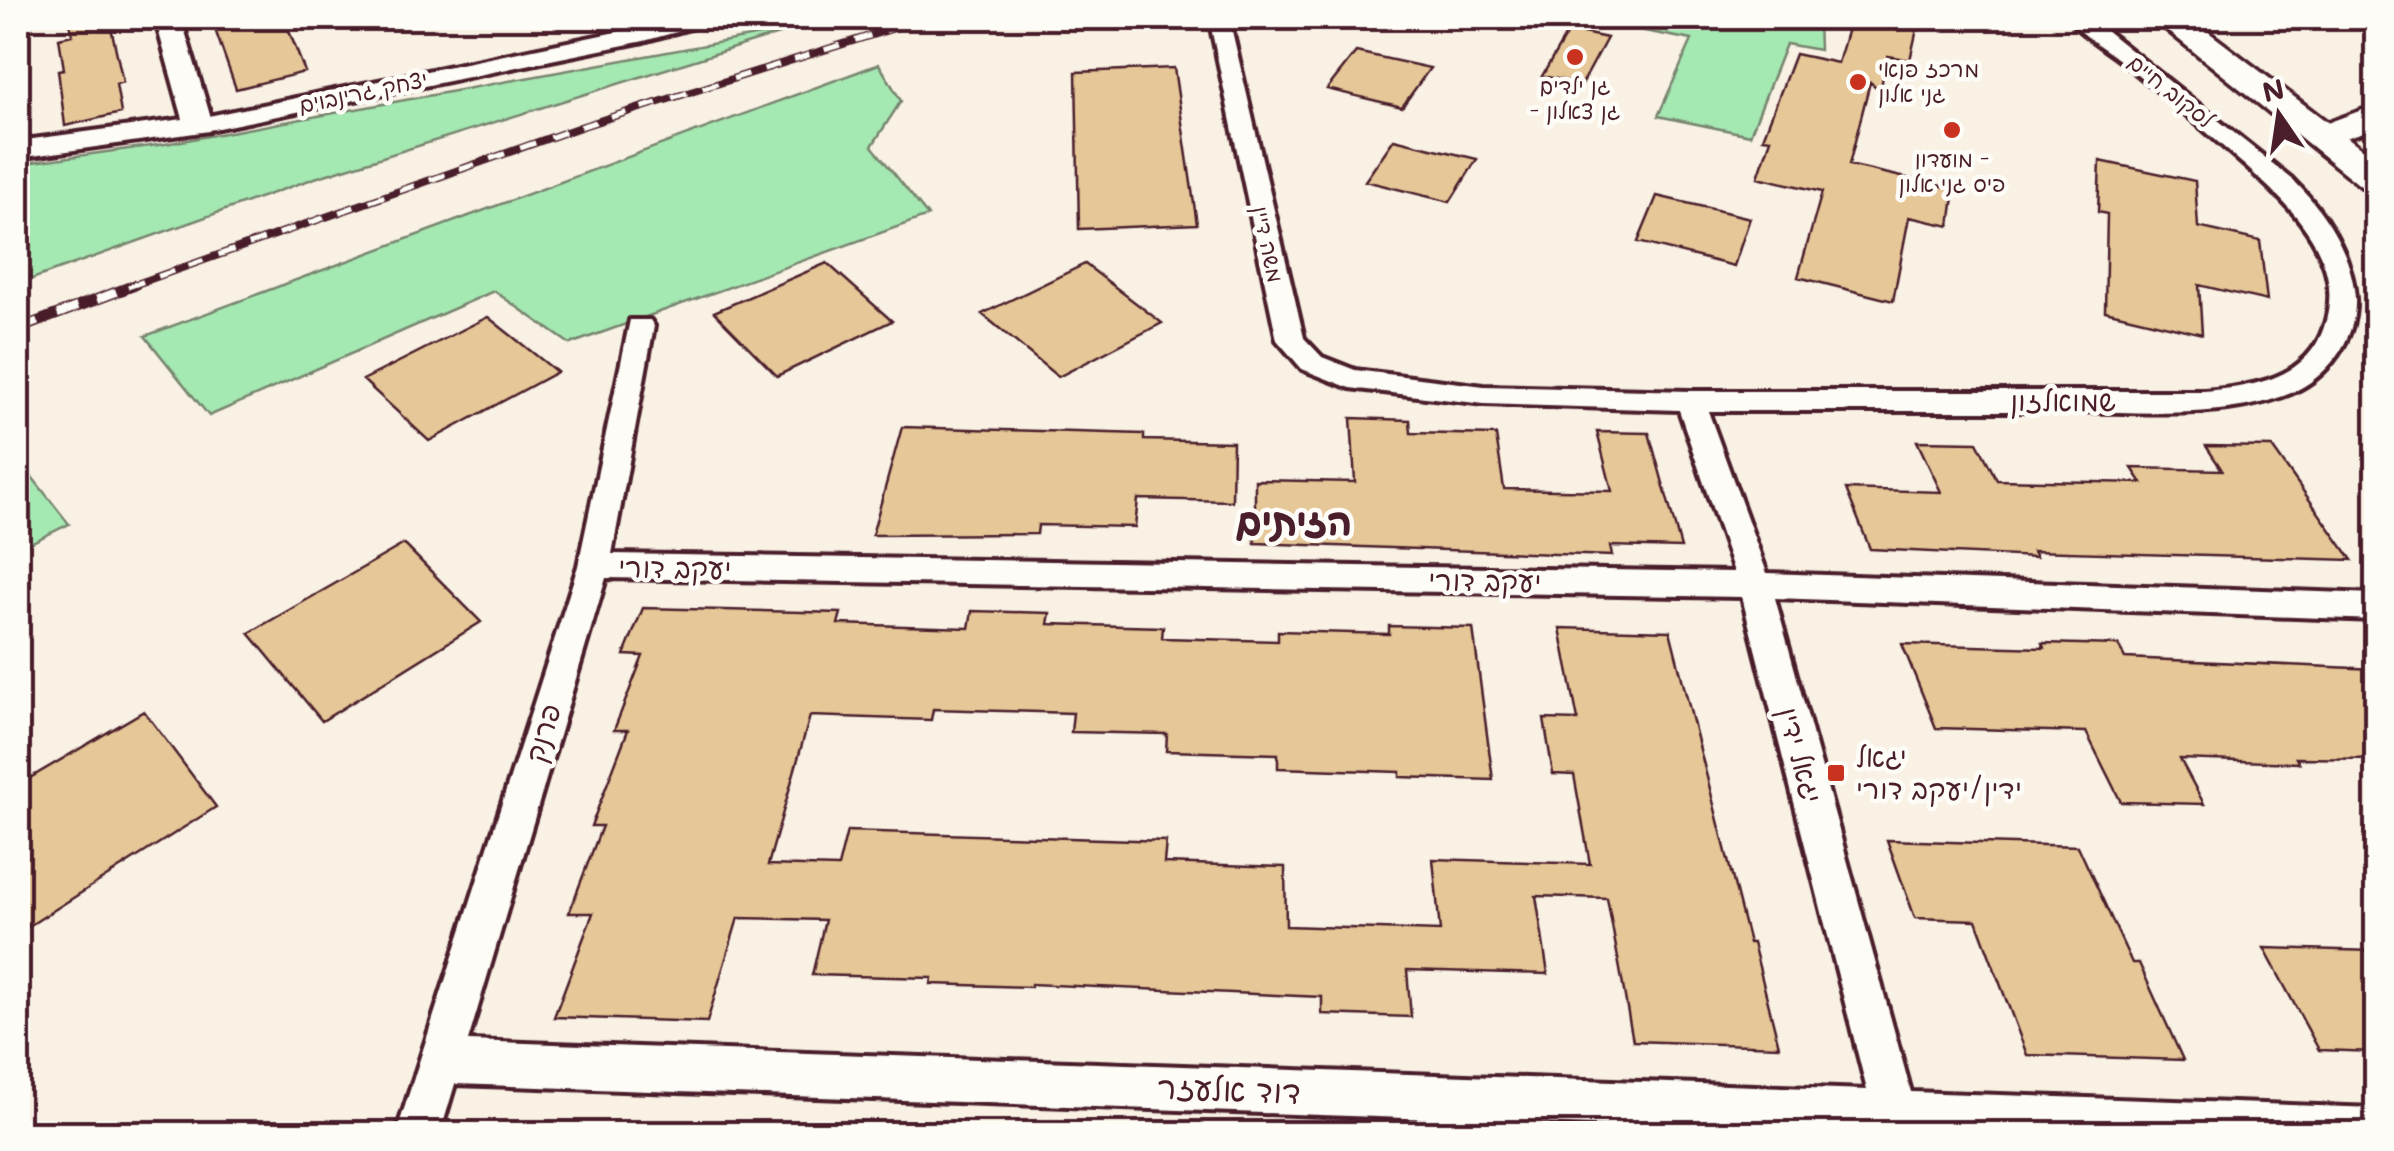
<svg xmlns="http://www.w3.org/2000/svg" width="2394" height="1151" viewBox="0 0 2394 1151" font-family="Mali,'Playpen Sans Hebrew',sans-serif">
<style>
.green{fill:#a4e8b2;stroke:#77846e;stroke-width:2.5}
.building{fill:#e5c798;stroke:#4a1f2b;stroke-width:2.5}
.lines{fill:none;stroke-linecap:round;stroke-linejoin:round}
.minor-casing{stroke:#4a1f2b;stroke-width:8}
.tertiary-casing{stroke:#4a1f2b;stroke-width:8}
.secondary-casing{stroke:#4a1f2b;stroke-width:7}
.trunk-casing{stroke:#4a1f2b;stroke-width:7}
.minor{fill:#fdfcf7;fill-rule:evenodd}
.tertiary{fill:#fdfcf7;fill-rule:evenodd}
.secondary{fill:#fdfcf7;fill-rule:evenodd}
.trunk{fill:#fdfcf7;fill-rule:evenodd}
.rail-far1-casing{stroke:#4a1f2b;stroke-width:8}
.rail-casing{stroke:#4a1f2b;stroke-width:11}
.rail-far1{stroke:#fdfcf7;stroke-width:5;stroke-dasharray:16;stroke-linecap:butt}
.rail{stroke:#fdfcf7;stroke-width:8;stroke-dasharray:21;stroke-linecap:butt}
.poi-dot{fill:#c8321e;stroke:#fdfcf7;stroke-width:4}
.labels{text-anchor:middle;stroke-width:9;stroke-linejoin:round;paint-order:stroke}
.far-poi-label{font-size:22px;fill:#4a1f2b;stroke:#fdfcf7}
.far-street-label{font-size:22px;fill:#4a1f2b;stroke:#fdfcf7}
.street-label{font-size:28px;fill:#4a1f2b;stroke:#fdfcf7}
.poi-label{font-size:28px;fill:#4a1f2b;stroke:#fdfcf7;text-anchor:start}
.near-street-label{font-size:32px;fill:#4a1f2b;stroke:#fdfcf7}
.district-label{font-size:38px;font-weight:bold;fill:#4a1f2b;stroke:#fdfcf7}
</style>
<rect width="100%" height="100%" fill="#f8f1e4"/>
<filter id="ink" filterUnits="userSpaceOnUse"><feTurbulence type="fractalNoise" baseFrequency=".01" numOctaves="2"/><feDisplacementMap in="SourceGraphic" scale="20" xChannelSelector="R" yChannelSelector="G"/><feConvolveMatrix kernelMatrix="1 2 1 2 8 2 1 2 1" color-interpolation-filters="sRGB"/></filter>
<g filter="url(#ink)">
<!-- green -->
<path class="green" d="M1576 18H1818L1819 50 1786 44 1750 135 1658 116 1692 40Z
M798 28 315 178 18 284V164L165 144Z
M879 64 901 101 872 146 928 216 570 344 494 291 209 416 145 336Z
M18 459 69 524 18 549Z"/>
<!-- building -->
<path class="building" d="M69 18H109L123 82 116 84 121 113 65 126 58 70 64 69 59 38 72 35Z
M211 18H284L305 72 236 89Z
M1851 18 1917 29 1910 60 1888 56 1880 90 1870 82 1849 165 1955 189 1950 226 1909 217 1893 301 1798 277 1822 192 1758 177 1771 139 1763 138 1795 54 1838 63Z
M1569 30 1607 38 1582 84 1542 76Z
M1356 52 1430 68 1402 107 1327 89Z
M1174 68 1197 224 1079 229 1076 72Z
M1394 139 1477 159 1450 202 1365 181Z
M2100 161 2195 181 2198 227 2260 241 2267 301 2199 285 2202 334 2105 311 2107 214 2098 212Z
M1657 196 1750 218 1734 266 1638 242Z
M827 263 892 321 777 376 714 312Z
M1085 264 1162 323 1058 377 982 314Z
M488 317 557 372 429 441 363 380Z
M1351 418 1410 420 1411 433 1496 435 1504 489 1612 491 1597 432 1649 433 1681 548 1610 546 1612 556 1255 543V480L1355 482Z
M902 427 1144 434V440L1233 442 1232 501 1138 499 1135 527 1038 525 1037 534 872 535Z
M1917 441 1977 442 1997 480 2142 483 2132 468 2222 470 2206 446 2272 447 2352 560 2033 551 2036 557 1870 549 1846 489 1941 492Z
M404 544 481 622 322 721 249 633Z
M643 608 841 613 838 624 969 628 972 611 1050 613 1048 624 1163 627 1162 638 1278 641V631L1389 634V626L1473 628 1493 780 1400 777V772L1278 768V754L1166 751 1167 734 1071 732 1073 713 933 709 931 720 810 716 768 865 838 867 847 831 1166 841 1164 863 1285 867 1286 926 1440 931 1433 859 1590 864 1574 775 1553 774 1544 719 1578 720 1560 628 1670 631 1749 943H1753L1779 1046 1633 1041 1607 898 1536 896 1548 974 1407 970 1411 1017 1322 1014V997L1031 984V987L931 984 932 978 812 975 825 920 738 918 707 1022 554 1017 593 913H569L602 826H591L628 730H614L643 656 624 655Z
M2042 643 2118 645 2125 658 2376 669V759L2296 758 2299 763 2180 759 2204 804 2121 802 2086 732 1936 728 1902 644 2044 648Z
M144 711 216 807 18 933V785Z
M1887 840 2078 846 2132 963H2139L2183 1060 2027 1055 1976 920 1915 918Z
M2264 948 2376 951V1052L2319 1050Z"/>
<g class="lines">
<defs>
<path id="minor" d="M684 18H715L712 22 644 41 199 132 188 125 199 118Z
M1209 18H1229L1304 338 1322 357 1355 370 1484 386 1690 391H2204C2252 387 2307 379 2324 327 2350 251 2276 193 2227 150 2192 119 2157 90 2121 61 2104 48 2080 34 2068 18H2090L2292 179C2324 210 2352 253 2355 298 2357 339 2328 377 2291 393 2222 421 2138 411 2065 411 1946 411 1827 411 1708 411L1767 573 2376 594V620L1775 598 1911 1092 2376 1108V1134H1848L455 1084 440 1134H396L578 566 630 320H650L654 326 612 554 1734 572 1679 410 1484 404 1350 388 1302 369 1277 340ZM606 578 1742 597 1867 1090 468 1041Z"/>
<path id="tertiary" d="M155 18H181L213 125 209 131 18 158V141L183 119Z"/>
<path id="secondary" d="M2362 110 2376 111V131C2353 130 2335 149 2311 143L2306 136 2311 129Z"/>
<path id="trunk" d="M2152 18H2190L2376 159V190L2362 187Z"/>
</defs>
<!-- minor casing -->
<use href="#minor" class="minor-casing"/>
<!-- tertiary casing -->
<use href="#tertiary" class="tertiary-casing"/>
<!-- secondary casing -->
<use href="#secondary" class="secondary-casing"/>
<!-- trunk casing -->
<use href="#trunk" class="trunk-casing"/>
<!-- minor -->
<use href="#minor" class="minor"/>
<!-- tertiary -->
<use href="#tertiary" class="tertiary"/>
<!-- secondary -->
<use href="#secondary" class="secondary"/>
<!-- trunk -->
<use href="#trunk" class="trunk"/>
<defs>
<path id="rail-far1" d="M128 287 583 126 926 18"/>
<path id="rail" d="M18 329 135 285"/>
</defs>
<!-- rail-far1 casing -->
<use href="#rail-far1" class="rail-far1-casing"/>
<!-- rail casing -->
<use href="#rail" class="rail-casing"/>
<!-- rail-far1 -->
<use href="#rail-far1" class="rail-far1"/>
<!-- rail -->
<use href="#rail" class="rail"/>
</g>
</g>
<!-- markers -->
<g class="poi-dot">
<circle cx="1575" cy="57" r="10"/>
<circle cx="1858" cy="82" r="10"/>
<circle cx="1952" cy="130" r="10"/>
<rect x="1826" y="763" width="20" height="20" rx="5"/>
</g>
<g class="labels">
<!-- far-poi labels -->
<g class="far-poi-label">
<text x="1878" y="77" text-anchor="start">מרכז פנאי<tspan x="1878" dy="25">גני אלון</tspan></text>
<text x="1575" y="94">גן ילדים<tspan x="1575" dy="25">- גן צאלון</tspan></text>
<text x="1952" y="167">מועדון -<tspan x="1952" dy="25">פיס גני אלון</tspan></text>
</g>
<!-- far-street labels -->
<g class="far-street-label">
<text transform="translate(2171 91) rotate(39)" y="8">לסקוב חיים</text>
<text transform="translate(363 92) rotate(-12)" y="8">יצחק גרינבוים</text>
<text transform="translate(1268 244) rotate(78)" y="8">משה דיין</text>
</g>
<!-- street labels -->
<g class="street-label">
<text x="2063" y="411">שמואלזון</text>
<text transform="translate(675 568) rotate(1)" y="10">יעקב דורי</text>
<text transform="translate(1485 581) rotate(1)" y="10">יעקב דורי</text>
<text transform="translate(543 733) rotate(-73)" y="10">פרנק</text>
<text transform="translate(1800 755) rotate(75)" y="10">יגאל ידין</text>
</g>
<!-- poi labels -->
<g class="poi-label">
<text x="1856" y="767">יגאל<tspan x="1856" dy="32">ידין/יעקב דורי</tspan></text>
</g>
<!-- near-street labels -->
<g class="near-street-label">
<text transform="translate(1229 1090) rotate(2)" y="11">דוד אלעזר</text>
</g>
<!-- district labels -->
<g class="district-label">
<text x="1294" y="535">הזיתים</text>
</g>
</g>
<!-- margin -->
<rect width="2394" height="1151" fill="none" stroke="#fdfcf7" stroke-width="60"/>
<rect x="30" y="30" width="2334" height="1091" fill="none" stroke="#4a1f2b" stroke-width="4" filter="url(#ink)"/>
<!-- north arrow -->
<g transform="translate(2279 115) rotate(347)" stroke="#fdfcf7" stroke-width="8" paint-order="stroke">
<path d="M0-8L18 38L0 25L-18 38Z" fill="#4a1f2b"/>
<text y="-15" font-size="28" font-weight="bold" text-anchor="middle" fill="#4a1f2b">N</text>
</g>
</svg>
